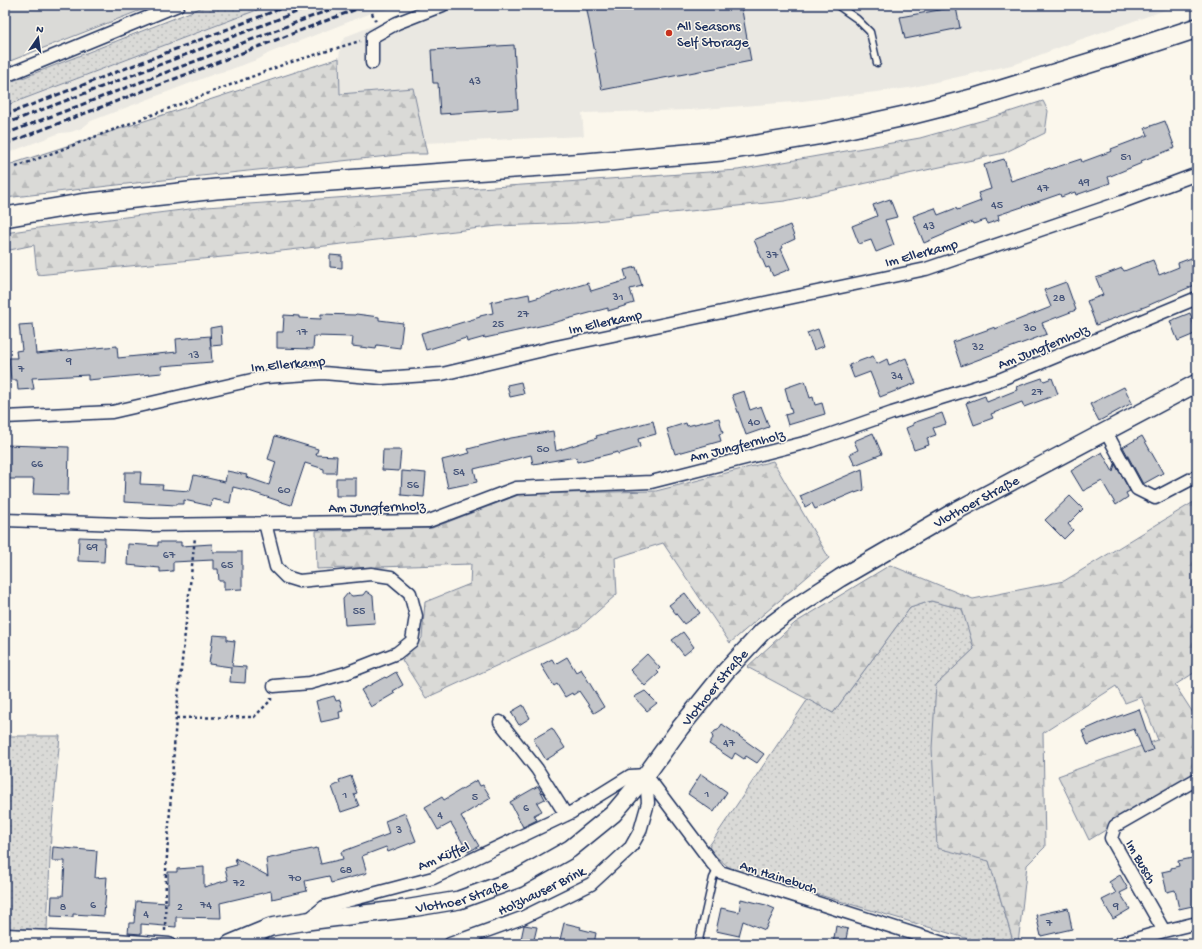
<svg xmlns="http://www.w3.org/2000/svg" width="1202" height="949" viewBox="0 0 1202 949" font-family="'Gochi Hand',sans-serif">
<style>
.built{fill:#eae8e2}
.grass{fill:url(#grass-dots);stroke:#7a849a}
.forest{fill:url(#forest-firs);stroke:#7a849a}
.park{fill:#dadad7;stroke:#7a849a}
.building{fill:#c3c5c9;stroke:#1b2f5e}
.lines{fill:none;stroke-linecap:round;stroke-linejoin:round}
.lane-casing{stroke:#1b2f5e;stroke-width:9}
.street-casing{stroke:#1b2f5e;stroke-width:15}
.secondary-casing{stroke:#1b2f5e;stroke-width:20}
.primary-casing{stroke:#1b2f5e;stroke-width:22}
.path{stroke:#1b2f5e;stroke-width:2.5;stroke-dasharray:3 3;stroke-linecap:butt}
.lane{stroke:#fbf7ec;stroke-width:6}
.street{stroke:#fbf7ec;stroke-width:12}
.secondary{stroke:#fbf7ec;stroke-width:17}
.primary{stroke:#fbf7ec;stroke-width:19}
.rail{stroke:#1b2f5e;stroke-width:3;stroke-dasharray:6 3;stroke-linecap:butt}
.poi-dot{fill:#c8321e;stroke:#fbf7ec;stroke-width:1.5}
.labels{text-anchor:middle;stroke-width:3;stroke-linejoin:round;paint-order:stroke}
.number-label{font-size:12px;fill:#455479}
.poi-label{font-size:14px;fill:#1b2f5e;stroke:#fbf7ec;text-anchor:start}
.street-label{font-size:14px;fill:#1b2f5e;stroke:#fbf7ec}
</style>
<defs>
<pattern id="grass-dots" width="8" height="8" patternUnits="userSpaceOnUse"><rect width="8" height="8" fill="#dadad7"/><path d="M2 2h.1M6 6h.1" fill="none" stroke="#babbbb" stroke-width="1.8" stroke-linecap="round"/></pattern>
<pattern id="forest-firs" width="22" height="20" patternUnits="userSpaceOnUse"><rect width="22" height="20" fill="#dadad7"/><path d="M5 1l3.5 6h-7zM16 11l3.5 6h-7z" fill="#babbbb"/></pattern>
</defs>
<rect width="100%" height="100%" fill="#fbf7ec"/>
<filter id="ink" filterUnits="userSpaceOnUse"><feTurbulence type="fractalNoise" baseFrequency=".025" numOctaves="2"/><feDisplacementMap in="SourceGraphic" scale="8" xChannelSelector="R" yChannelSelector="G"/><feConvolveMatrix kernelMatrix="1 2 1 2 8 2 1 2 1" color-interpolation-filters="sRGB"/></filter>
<g filter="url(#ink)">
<!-- built -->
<path class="built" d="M270 5H400L386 10 374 12 269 53 259 59 229 70 217 73 91 121 82 128 71 132 60 133 5 154V106Z
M426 5H1180L1079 40 1016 64 909 88 794 102 690 110 582 113 584 136 424 143 413 88 340 94 339 58 341 42 347 36Z"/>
<!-- grass -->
<path class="grass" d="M208 5H270L5 106V83L25 77Z
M931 601 963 609 974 649 936 685 1014 944H986L731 869 707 849 808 699 833 713 910 608Z
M5 736H60L51 834 47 930 5 928Z"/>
<!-- forest -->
<path class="forest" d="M339 58 340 94 413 88 427 154H407L117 185 5 198V166Z
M1043 101 1048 111 1045 133 1004 153 785 201 576 223 498 226 264 253 37 275 34 245 5 251V233L45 227 206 207 738 170 920 138 984 120Z
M773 461 829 558 730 643 663 543 615 558 617 594 579 628 426 698 402 660 422 638 425 602 470 584 471 564 317 569 316 531 432 528 521 494 656 491Z
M1197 500V671L1175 685 1197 719V775L1089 840 1058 776 1158 740 1141 697 1125 703 1116 686 1043 733 1045 847 1027 865 1018 944H1014L989 861 937 848 932 748 936 685 974 649 962 609 931 601 910 608 833 713 747 667 795 623 890 565 973 599 1064 581Z"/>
<!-- park -->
<path class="park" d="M5 5H154L5 63Z"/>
<!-- building -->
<path class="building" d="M586 5H741L751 61 602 90Z
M956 7 960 28 905 39 900 17Z
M514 45 518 109 440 114 438 83H433L431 50Z
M1165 121 1175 148 1141 161 1142 163 1108 177 1110 183 1076 195 1075 192 1061 197 1060 194 1034 203 998 215 999 220 987 224 986 220 973 224 972 222 945 233V234L924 243 913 216 935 208 938 215 956 208 957 210 981 201 978 193 991 189 984 165 1004 159 1011 181 1050 168 1051 169 1081 159 1082 162 1112 151 1111 149 1148 135 1145 128Z
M890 199 897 217 885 220 894 245 876 252 871 240 859 244 852 226 877 216 873 205Z
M790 225 795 239 782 245 783 248 781 249 790 269 773 276 769 267 766 268 754 240Z
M330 255 342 256V268L330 267Z
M1194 257 1197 264V284L1147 306 1096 325 1087 301 1103 295 1096 278 1122 268 1124 271 1153 260 1159 275 1179 267 1178 263Z
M636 267 642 286 630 289 634 303 608 311V308L549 324 485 338V337L467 342 466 338 426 350 421 333 447 326V327L480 317V316L493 313 491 302 529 294 530 300 588 283 591 291 627 280 624 270Z
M1066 282 1076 310 1042 323 1047 334 961 366 953 342 995 327V329L1051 307 1044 290Z
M1190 313 1197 333 1178 341 1170 321Z
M321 314 355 315 356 314 379 317V320L403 323 400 348 377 345 376 349 352 346 353 337 314 336 313 349 277 348V332H283L284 315 299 316V318L321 319Z
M33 324 36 354 117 346 118 358 177 352 176 339 210 336 212 362 161 366 162 373 88 380V375L32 378 34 389 18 390 17 380H11L9 358H17L16 351 22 350 19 325Z
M221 326 222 345 211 346 210 328Z
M818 329 824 346 814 350 807 333Z
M873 356 877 364 887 359 889 365 906 358 916 383 880 397 870 372 854 378 849 365Z
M1042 378 1044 381 1052 378 1058 394 1024 407 1022 402 991 414 993 418 974 425 966 403 985 396 987 402 1017 390 1016 387Z
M805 381 810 398 813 397 815 405 822 403 825 414 788 425 785 415 792 413 785 388Z
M521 382 524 394 510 397 507 385Z
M1124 387 1132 403 1099 421 1090 404Z
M744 391 750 410 761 406 769 427 746 435 732 395Z
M942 413 946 424 933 428 936 435 927 438 929 445 914 450 906 428 913 425V423Z
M719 418 723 433 719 434 721 441 675 454 667 429 686 423 687 426Z
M653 421 656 434 638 439 640 447 618 454V452L577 462 576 457 533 464 531 455 474 469 477 482 448 488 442 460 470 453 468 449 511 438 553 431 556 451 597 438 596 436Z
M873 433 882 454 855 465 850 454 858 450 854 441Z
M275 436 318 449 316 455 337 456 336 473H324V469L305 463 291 505 249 491 233 487 230 503 212 499 211 506 184 500V504H176V505L124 502 125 472H141L140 484 163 485 162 489 190 491 194 475 225 482 227 471 247 475 246 477 269 485 276 462 268 459Z
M1142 436 1163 473 1143 484 1123 447Z
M5 445 69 447 68 495 33 494 34 479H5Z
M383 450H401L399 471 382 470Z
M1102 452 1113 472 1115 464 1130 491 1126 493 1128 497 1116 505 1102 481 1083 491 1071 471Z
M862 469 864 490 855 493V492L815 509 812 503 805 507 800 496Z
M402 471 426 473 424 497 401 495Z
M336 478H356V496H336Z
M1070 496 1083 509 1068 524 1073 530 1064 539 1045 520Z
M79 537 105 538 104 562 78 561Z
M158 542H181V546L212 544 213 552H242V589L224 590V581H219L218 569H213V560L173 562V571L160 572V568L127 565 128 544 158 546Z
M366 591 373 596 375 623 345 625 343 599 348 593 352 596 363 595Z
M685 593 700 613 684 624 669 605Z
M683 632 694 647 684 655 672 640Z
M213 635 227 636V640L235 641 232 666 246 667 245 683 230 682 231 667 209 664Z
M647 654 660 668 657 671 659 673 645 686 630 670Z
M567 657 576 672 581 669 604 707 594 713 579 691 573 695 572 693 565 697 557 684 554 686 541 665 552 659 555 664Z
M396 672 403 685 393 691 395 693 371 707 361 690 385 677 386 678Z
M645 691 657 703 647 711 634 697Z
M334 696 336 701 340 700 343 711 339 712 340 718 321 722 316 701Z
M523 705 530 718 519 725 511 712Z
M1139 709 1153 750 1144 753 1134 729 1105 739V738L1088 745 1082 731 1100 723Z
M722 724 764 754 757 763 746 756 744 759 735 753 732 759 709 744 713 738 712 735 715 731 718 730Z
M552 728 565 748 546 760 533 739Z
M701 774 727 792 714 812 688 794Z
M351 776 357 793 354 794 359 806 341 812 332 787 340 783 339 780Z
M477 780 480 786 483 785 491 798 461 816 479 846 468 852 451 823 438 830 425 807 442 797 444 800Z
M538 786 545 799 537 803 542 811 534 815 537 820 523 827 510 802Z
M405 813 416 841 388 852 386 847 362 856 367 873 331 883 329 876 305 881 307 891 272 899 271 891 220 903 221 918 176 917V927L141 924V934L128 933 129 923H134L136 901 168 903V872H177V869L204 867V887L228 880 225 868 237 865 235 858 268 876 266 859 317 848 321 864 343 859 341 852 389 834 385 821Z
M53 847 97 851 95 878 107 877 104 916 73 914V917L51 916 52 896H63L65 861H52Z
M1197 857V905L1179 909 1175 890 1167 892 1162 872 1171 870V868L1179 866 1178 861Z
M1120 875 1128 889 1120 893 1130 909 1113 919 1102 900 1116 893 1109 882Z
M741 899 766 905 775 909 765 930 743 921 739 936 716 931 721 908 739 912Z
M1068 908 1072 929 1041 936 1036 915Z
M564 923 581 927 580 929 596 933 594 944H559Z
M524 925 537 927 533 944H520Z
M836 926 848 929 845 944H833Z"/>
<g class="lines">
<defs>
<path id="lane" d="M837 5 857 19 870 32 877 63
M698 944 713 878 717 870"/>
<path id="street" d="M372 63V37L397 23 443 5
M5 76 178 5
M5 417 112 412 265 377 323 373 382 378 442 374 556 347 926 269 1122 202 1197 174
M1106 432 1137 489 1155 498 1197 476
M5 520 150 525 429 521 516 488 651 482 812 441 892 413 999 380 1197 298
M265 523 276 567 286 577 299 581 371 574 391 577 410 593 416 616 412 641 397 653 346 673 310 683 274 686
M500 722 537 769 566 815
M646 775 712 863 720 872 946 944
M307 921 324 907 433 878 572 812 630 776 646 775
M1164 931 1111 838 1115 826 1197 779
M5 935 117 940 169 944
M450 944 522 918 591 884 631 847 640 831 648 803 646 776
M1119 944 1164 931 1197 923"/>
<g id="secondary">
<path id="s1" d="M230 944 271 927 307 921 405 909 459 900 517 879 570 849 613 814 646 775 680 728 725 672 763 631 791 610 840 578 954 512 1197 383"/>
</g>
<path id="primary" d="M5 217 80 204 216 189 586 163 721 151 817 135 909 115 972 99 1109 57 1197 28"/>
</defs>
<!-- lane casing -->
<use href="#lane" class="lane-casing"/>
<!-- street casing -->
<use href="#street" class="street-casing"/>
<!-- secondary casing -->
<use href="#secondary" class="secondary-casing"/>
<!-- primary casing -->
<use href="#primary" class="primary-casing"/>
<!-- path -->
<path class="path" d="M372 13 376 22
M16 167 285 64 360 41
M176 718 254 717 271 700V698
M165 931 166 871 176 718 195 537"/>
<!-- lane -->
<use href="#lane" class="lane"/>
<!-- street -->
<use href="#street" class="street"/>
<!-- secondary -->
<use href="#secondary" class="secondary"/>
<!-- primary -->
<use href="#primary" class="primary"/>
<!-- rail -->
<path class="rail" d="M5 115 290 5
M5 124 315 5
M5 134 342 5
M5 144 367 5"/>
</g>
</g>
<!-- markers -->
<circle class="poi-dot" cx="669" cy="33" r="4"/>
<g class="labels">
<!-- number labels -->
<g class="number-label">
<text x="475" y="84">43</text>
<text x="1126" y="160">51</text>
<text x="1084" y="185">49</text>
<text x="1043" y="191">47</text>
<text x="997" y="208">45</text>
<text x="929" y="229">43</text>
<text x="772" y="258">37</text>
<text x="618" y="300">31</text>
<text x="1059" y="301">28</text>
<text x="523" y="317">27</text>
<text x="498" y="327">25</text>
<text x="1030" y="331">30</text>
<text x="302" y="335">17</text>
<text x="978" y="350">32</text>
<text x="194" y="358">13</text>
<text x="69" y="364">9</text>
<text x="21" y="372">7</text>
<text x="897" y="379">34</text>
<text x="1037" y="395">27</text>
<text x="754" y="425">40</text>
<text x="543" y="452">50</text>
<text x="37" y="467">66</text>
<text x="459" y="475">54</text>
<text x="413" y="488">56</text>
<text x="284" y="493">60</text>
<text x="92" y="550">69</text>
<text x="169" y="558">67</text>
<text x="227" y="568">65</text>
<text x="359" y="614">55</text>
<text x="729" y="746">47</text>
<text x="707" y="797">1</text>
<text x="345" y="798">1</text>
<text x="475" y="800">5</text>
<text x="526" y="811">6</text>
<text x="440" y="818">4</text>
<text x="399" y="833">3</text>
<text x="346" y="873">68</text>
<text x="295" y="881">70</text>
<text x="239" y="886">72</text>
<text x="93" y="908">6</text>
<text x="206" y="908">74</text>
<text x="1116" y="909">9</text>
<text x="63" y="910">8</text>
<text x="180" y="910">2</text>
<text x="146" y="917">4</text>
<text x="1049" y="926">7</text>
</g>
<!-- poi labels -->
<g class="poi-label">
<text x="677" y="30">All Seasons<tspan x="677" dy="16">Self Storage</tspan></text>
</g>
<!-- street labels -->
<g class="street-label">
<text transform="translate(921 252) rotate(-15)" y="5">Im Ellerkamp</text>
<text transform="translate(605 321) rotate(-12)" y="5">Im Ellerkamp</text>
<text transform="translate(1043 346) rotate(-22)" y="5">Am Jungfernholz</text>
<text transform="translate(288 363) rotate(-5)" y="5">Im Ellerkamp</text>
<text transform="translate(737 445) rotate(-14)" y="5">Am Jungfernholz</text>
<text dy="5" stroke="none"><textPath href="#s1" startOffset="899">Vlothoer Straße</textPath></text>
<text transform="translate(377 506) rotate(-1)" y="5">Am Jungfernholz</text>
<text dy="5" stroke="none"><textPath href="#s1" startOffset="575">Vlothoer Straße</textPath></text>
<text transform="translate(443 855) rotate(-23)" y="5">Am Küffel</text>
<text transform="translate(1142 861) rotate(60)" y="5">Im Busch</text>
<text transform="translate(779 876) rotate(18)" y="5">Am Hainebuch</text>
<text transform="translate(541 890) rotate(-26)" y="5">Holzhauser Brink</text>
<text dy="5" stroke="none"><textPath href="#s1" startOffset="238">Vlothoer Straße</textPath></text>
</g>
</g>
<!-- margin -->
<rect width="1202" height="949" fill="none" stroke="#fbf7ec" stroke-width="20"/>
<rect x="10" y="10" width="1182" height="929" fill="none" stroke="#1b2f5e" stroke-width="1.5" filter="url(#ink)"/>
<!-- north arrow -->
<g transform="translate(38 38) rotate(13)" stroke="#fbf7ec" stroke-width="3" paint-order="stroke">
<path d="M0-3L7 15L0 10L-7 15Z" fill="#1b2f5e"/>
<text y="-6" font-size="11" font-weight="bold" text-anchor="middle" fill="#1b2f5e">N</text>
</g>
</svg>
